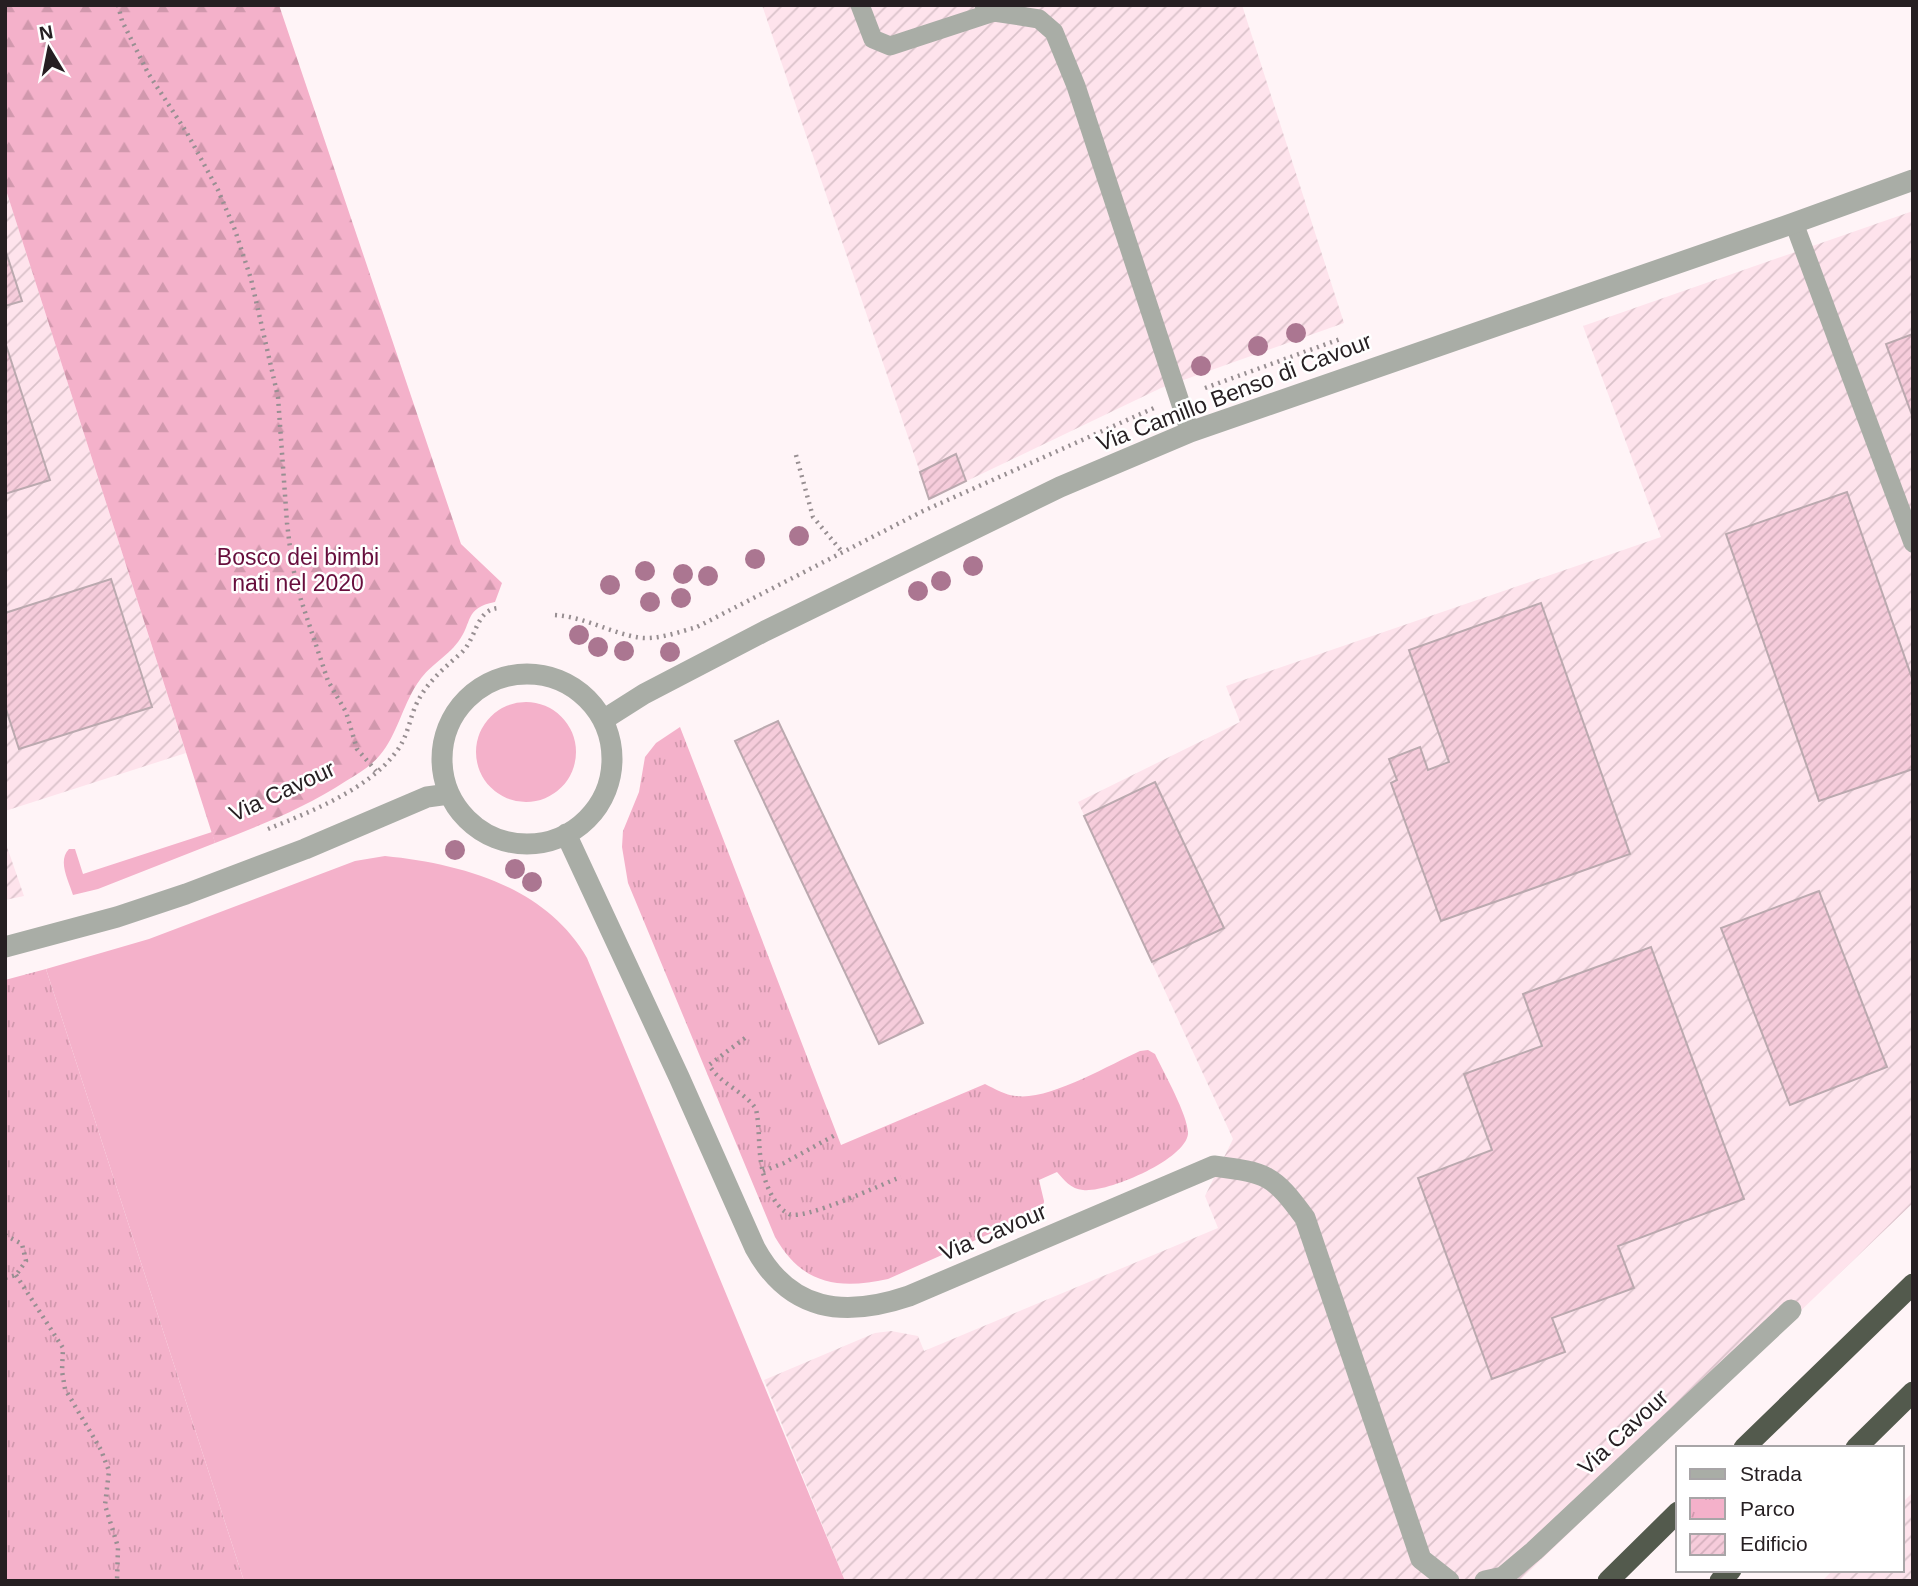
<svg xmlns="http://www.w3.org/2000/svg" width="1918" height="1586" viewBox="0 0 1918 1586" font-family="Arial,sans-serif">
<style>
.industrial{fill:url(#industrial-furrows)}
.green{fill:#f4b1ca}
.forest{fill:url(#forest-firs)}
.park{fill:url(#park-tufts)}
.building{fill:url(#building-hatch);stroke:#bba9af;stroke-width:2}
.lines{fill:none;stroke-linecap:round;stroke-linejoin:round}
.path{stroke:#988f92;stroke-width:4.5;stroke-dasharray:2 5;stroke-linecap:butt}
.lane{stroke:#a9ada6;stroke-width:19}
.street{stroke:#a9ada6;stroke-width:21}
.highway{stroke:#535a4d;stroke-width:21}
.tree{fill:#ab7691}
.labels{text-anchor:middle;stroke-width:5;stroke-linejoin:round;paint-order:stroke}
.street-label{font-size:23px;fill:#261f22;stroke:#fff}
.park-label{font-size:23px;fill:#670e3d;stroke:#fff}
</style>
<defs>
<pattern id="industrial-furrows" width="10" height="10" patternUnits="userSpaceOnUse" patternTransform="scale(1.75)"><rect width="10" height="10" fill="#fee3ec"/><path d="M-1 1l2-2M0 10L10 0M9 11l2-2" fill="none" stroke="#dac2ca"/></pattern>
<pattern id="forest-firs" width="22" height="20" patternUnits="userSpaceOnUse" patternTransform="scale(1.75)"><rect width="22" height="20" fill="#f4b1ca"/><path d="M5 1l3.5 6h-7zM16 11l3.5 6h-7z" fill="#d198ad"/></pattern>
<pattern id="park-tufts" width="24" height="20" patternUnits="userSpaceOnUse" patternTransform="scale(1.75)"><rect width="24" height="20" fill="#f4b1ca"/><path d="M3 7l-1-3M5 7V3M7 7l1-3M15 17l-1-3M17 17v-4M19 17l1-3" fill="none" stroke="#d198ad"/></pattern>
<pattern id="building-hatch" width="6" height="6" patternUnits="userSpaceOnUse" patternTransform="scale(1.75)"><rect width="6" height="6" fill="#f6ccdb"/><path d="M-1 1l2-2M0 6l6-6M5 7l2-2" fill="none" stroke="#d3afbc"/></pattern>
</defs>
<rect width="100%" height="100%" fill="#fff4f7"/>
<!-- industrial -->
<path class="industrial" d="M762 5H1242L1344 323 1161 388 929 499Z
M5 187 186 753 5 811Z
M1913 211V1203L1519 1581H845L764 1380 875 1333 891 1331 918 1336 924 1351 1218 1228 1205 1196 1233 1139 1078 802 1240 722 1226 686 1661 537 1583 326Z
M5 841 24 896 5 900Z
M1913 1492V1581H1822L1833 1570H1902V1503Z"/>
<!-- green -->
<path class="green" d="M476 752a50 50 0 1 1 100 0a50 50 0 1 1-100 0Z
M212 832 215 843 98 889 73 895C69 881 57 861 69 849H75L83 874Z
M385 856C463 864 546 887 587 958L845 1581H244L46 969 149 939 355 861Z"/>
<!-- forest -->
<path class="forest" d="M5 5H279L461 544 502 583 495 602C464 608 473 622 458 642 446 658 428 666 417 684 402 707 397 735 380 755 371 766 358 774 346 781 305 808 261 825 215 843L5 187Z"/>
<!-- park -->
<path class="park" d="M680 727 841 1145 985 1084C995 1089 1005 1095 1016 1096 1048 1101 1109 1065 1140 1051L1148 1050 1155 1054C1163 1071 1189 1117 1188 1134 1185 1160 1107 1193 1083 1190 1071 1189 1064 1180 1057 1172L1039 1180 1044 1201 1043 1210 888 1279C837 1290 802 1284 775 1237L628 883 622 847 623 831 639 792 645 757 656 743Z
M46 969 244 1581H5V980Z"/>
<!-- building -->
<path class="building" d="M5 249 22 301 5 306Z
M1913 334V418L1886 344Z
M5 342 50 480 5 494Z
M956 454 966 481 929 499 920 472Z
M1847 492 1913 681V769L1819 801 1726 534Z
M111 579 152 707 19 749 5 706V613Z
M1541 603 1630 854 1441 921 1391 783 1397 780 1389 759 1420 747 1428 770 1449 762 1409 650Z
M778 721 923 1023 879 1044 735 741Z
M1155 782 1224 928 1152 962 1084 816Z
M1819 891 1887 1067 1790 1105 1721 928Z
M1651 947 1744 1199 1618 1246 1634 1288 1552 1318 1565 1352 1492 1379 1418 1178 1492 1150 1464 1074 1542 1046 1523 994Z"/>
<g class="lines">
<!-- path -->
<path class="path" d="M118 5 122 21 148 73 187 133 218 190 235 230 251 279 278 397 287 523 292 564 301 600 328 681 346 712 357 749 376 771
M1205 388 1343 338
M796 455 813 517 843 553
M555 615C584 617 609 632 636 637 655 641 679 632 697 627L923 511 1154 408
M268 829C310 812 369 789 396 752 407 738 409 722 415 707 425 684 442 670 460 654 477 640 475 609 499 608
M745 1038 709 1065C720 1084 744 1091 756 1109 760 1128 758 1149 762 1168 765 1183 774 1207 789 1214 804 1221 882 1184 901 1177
M763 1171 784 1163 837 1134
M5 1235 22 1244 26 1261 16 1275 5 1278
M16 1275 63 1348 62 1371 65 1389 101 1450 109 1471 105 1505 118 1547 117 1581"/>
<!-- lane -->
<path class="lane" d="M860 5 873 39 890 46 994 12
M984 5 994 12 1039 19 1054 32 1076 86 1190 432
M1794 223 1913 543"/>
<!-- street -->
<path class="street" d="M442 759a85 85 0 1 1 170 0a85 85 0 1 1-170 0Z
M603 720 644 694 765 631 1060 487 1190 432 1794 223 1913 180
M566 834 679 1077 755 1248C790 1312 844 1318 909 1296L1214 1166C1267 1173 1273 1174 1305 1218L1421 1559 1449 1581
M5 947 117 917 186 894 305 849 427 797 449 794
M1485 1581 1503 1577 1534 1551 1791 1310"/>
<!-- highway -->
<path class="highway" d="M1744 1448 1913 1284
M1856 1448 1913 1392
M1608 1581 1678 1512
M1720 1581 1731 1570"/>
</g>
<!-- trees -->
<g class="tree">
<circle cx="1296" cy="333" r="10"/>
<circle cx="1258" cy="346" r="10"/>
<circle cx="1201" cy="366" r="10"/>
<circle cx="799" cy="536" r="10"/>
<circle cx="755" cy="559" r="10"/>
<circle cx="973" cy="566" r="10"/>
<circle cx="645" cy="571" r="10"/>
<circle cx="683" cy="574" r="10"/>
<circle cx="708" cy="576" r="10"/>
<circle cx="941" cy="581" r="10"/>
<circle cx="610" cy="585" r="10"/>
<circle cx="918" cy="591" r="10"/>
<circle cx="681" cy="598" r="10"/>
<circle cx="650" cy="602" r="10"/>
<circle cx="579" cy="635" r="10"/>
<circle cx="598" cy="647" r="10"/>
<circle cx="624" cy="651" r="10"/>
<circle cx="670" cy="652" r="10"/>
<circle cx="455" cy="850" r="10"/>
<circle cx="515" cy="869" r="10"/>
<circle cx="532" cy="882" r="10"/>
</g>
<g class="labels">
<!-- street labels -->
<g class="street-label">
<text transform="translate(1234 392) rotate(-21)" y="8">Via Camillo Benso di Cavour</text>
<text transform="translate(282 791) rotate(-25)" y="8">Via Cavour</text>
<text transform="translate(993 1232) rotate(-23)" y="8">Via Cavour</text>
<text transform="translate(1623 1432) rotate(-43)" y="8">Via Cavour</text>
</g>
<!-- park labels -->
<g class="park-label">
<text x="298" y="565">Bosco dei bimbi<tspan x="298" dy="26">nati nel 2020</tspan></text>
</g>
</g>
<!-- border -->
<rect width="1918" height="1586" fill="none" stroke="#261f22" stroke-width="14"/>
<!-- legend -->
<rect x="1676" y="1446" width="228" height="126" fill="#ffffff" stroke="#a8a5a7" stroke-width="2"/>
<rect x="1690" y="1469" width="35" height="10" fill="#a9ada6" stroke="#a8a5a7" stroke-width="2"/>
<text x="1740" y="1481" font-size="21" fill="#261f22">Strada</text>
<rect x="1690" y="1498" width="35" height="21" fill="url(#park-tufts)" stroke="#a8a5a7" stroke-width="2"/>
<text x="1740" y="1516" font-size="21" fill="#261f22">Parco</text>
<rect x="1690" y="1534" width="35" height="21" fill="url(#building-hatch)" stroke="#a8a5a7" stroke-width="2"/>
<text x="1740" y="1551" font-size="21" fill="#261f22">Edificio</text>
<!-- north arrow -->
<g transform="translate(49 49) rotate(350)" stroke="#ffffff" stroke-width="5" paint-order="stroke">
<path d="M0-5L12 26L0 18L-12 26Z" fill="#261f22"/>
<text y="-10" font-size="19" font-weight="bold" text-anchor="middle" fill="#261f22">N</text>
</g>
</svg>
